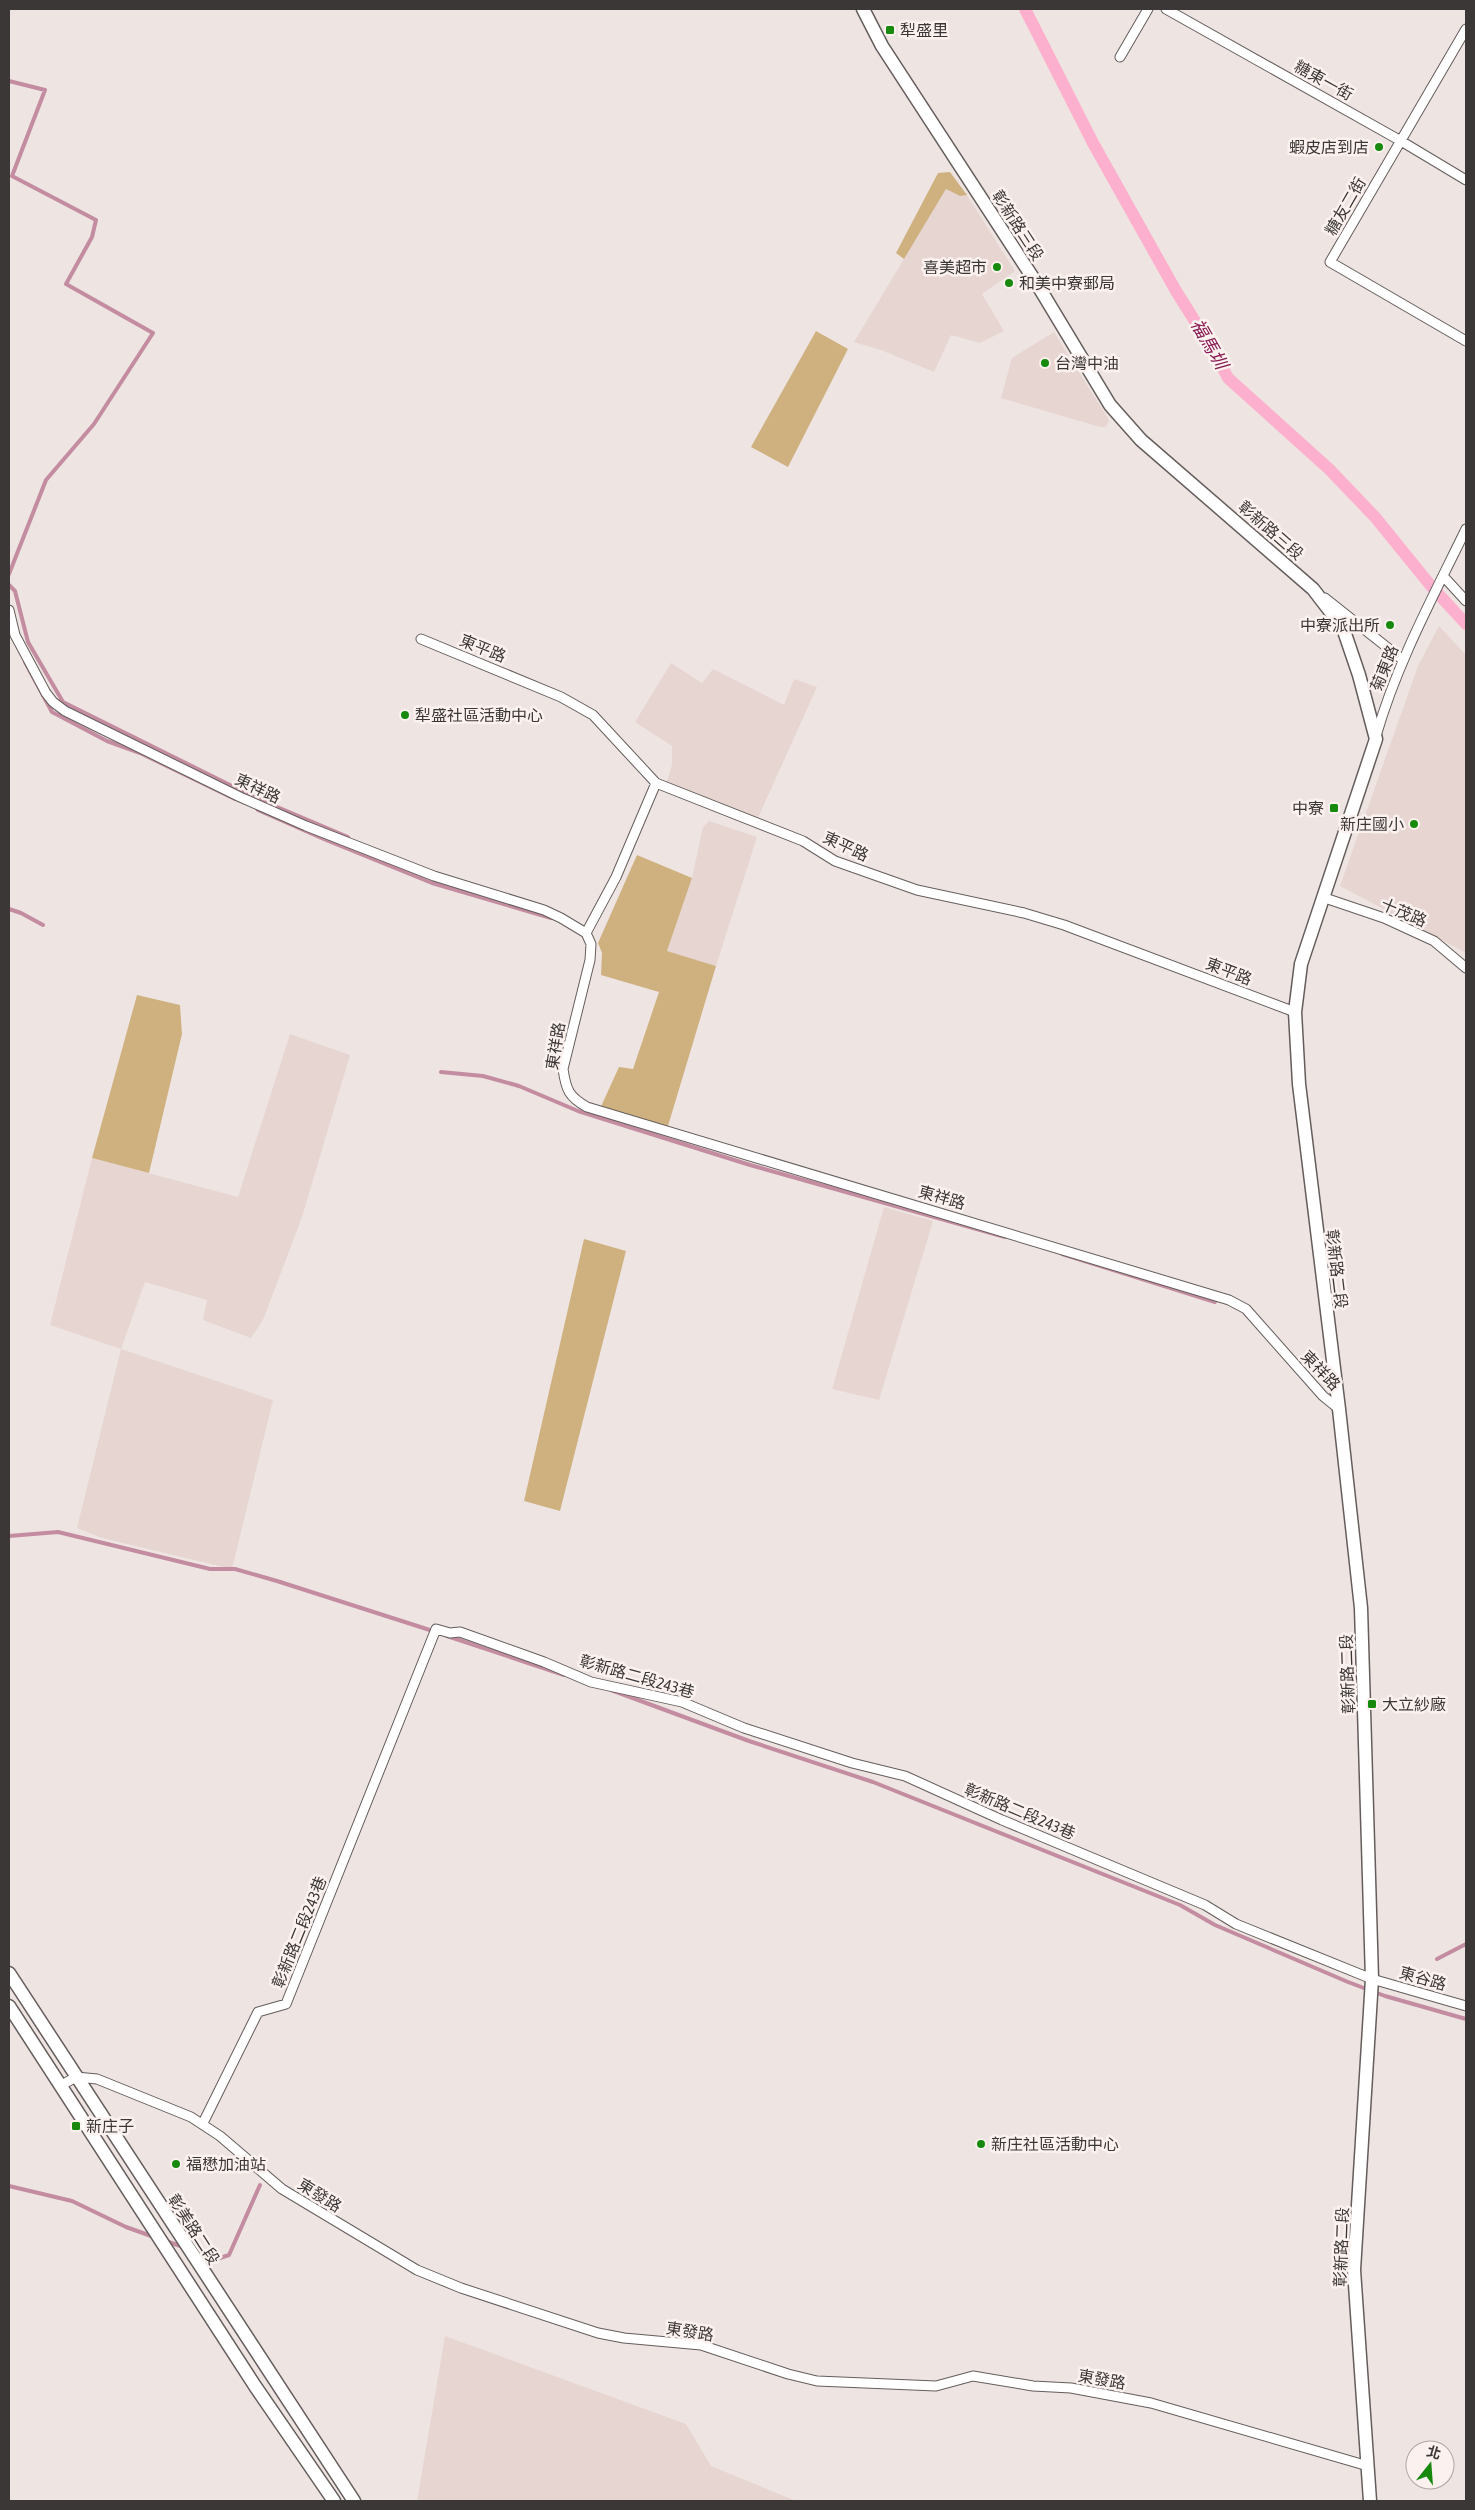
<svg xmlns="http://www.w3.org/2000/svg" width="1475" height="2510" viewBox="0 0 1475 2510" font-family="'Asap Condensed','Noto Sans TC',sans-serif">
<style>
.built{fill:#e7d5d1}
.green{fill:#cfb180}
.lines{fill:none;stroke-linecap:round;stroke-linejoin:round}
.stream{stroke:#c38ca0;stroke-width:4}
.canal{stroke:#fdb0cd;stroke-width:12}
.street-casing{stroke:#645d5b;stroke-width:11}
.secondary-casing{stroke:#645d5b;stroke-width:15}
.street{stroke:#fff;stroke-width:9}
.secondary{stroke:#fff;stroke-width:12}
.poi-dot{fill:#178a0d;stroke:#fbf2f0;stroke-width:2}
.labels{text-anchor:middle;stroke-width:5;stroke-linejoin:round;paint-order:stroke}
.poi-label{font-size:16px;fill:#3b3736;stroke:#fbf2f0;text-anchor:start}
.street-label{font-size:16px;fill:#3b3736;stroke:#fbf2f0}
.water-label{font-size:18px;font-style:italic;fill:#881c53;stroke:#fbf2f0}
</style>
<rect width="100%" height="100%" fill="#eee5e2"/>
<!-- built -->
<path class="built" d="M946 189 960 196 967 195 1015 271 982 294 1004 331 980 343 951 335 934 372 881 350 854 342Z
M1054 332 1109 420 1106 427H1100L1001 398 1012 358Z
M1439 626 1466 655V953L1340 886 1418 666Z
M671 663 702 683 713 669 784 705 794 679 817 687 757 820 665 787 672 765V746L635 722Z
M709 821 757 837 716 966 667 951 692 878 703 827Z
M290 1034 350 1055 302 1217 263 1320 251 1338 203 1320 207 1300 145 1282 121 1349 273 1400 232 1569 102 1538 77 1528 121 1349 50 1325 92 1158 238 1197Z
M884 1207 933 1221 879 1400 832 1389Z
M445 2336 686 2424 711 2466 796 2501H417Z"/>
<!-- green -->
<path class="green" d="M950 172 967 195 960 196 946 189 904 259 896 253 938 173Z
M816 331 848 349 788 467 751 447Z
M637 855 692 878 667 951 716 966 665 1136 598 1113 619 1067 633 1069 659 992 601 975 602 953 598 943Z
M137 995 180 1005 182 1034 149 1173 92 1158Z
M584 1239 626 1251 560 1511 524 1501Z"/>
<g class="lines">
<!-- stream -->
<path class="stream" d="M9 81 45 90 12 176 96 220 92 237 66 284 153 333 94 424 46 480 9 574
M9 585 15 591 28 642 63 702 256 798 348 837
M25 662 52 712 107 741 140 753 235 799
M258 810 326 840 432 883 551 918
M9 909 21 913 43 925
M441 1072 483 1076 519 1086 578 1111 750 1165 1005 1237
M1062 1254 1215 1302
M9 1536 58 1532 210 1569H235L277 1581 436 1632
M447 1636 564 1675
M611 1690 749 1741 873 1782 1180 1905 1215 1925 1348 1982 1385 1996 1466 2019
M1437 1959 1466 1944
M9 2186 72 2201 126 2227 154 2237
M166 2241 183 2247
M194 2251 217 2259 229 2255 260 2185"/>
<!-- canal -->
<path class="canal" d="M1025 9 1093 143 1176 291 1213 350 1228 378 1329 469 1375 517 1431 586 1466 624"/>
<defs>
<path id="street" d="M1166 9 1401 141 1466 180
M1466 29 1330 262 1466 341
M1120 57 1148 9
M1444 577 1466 601
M1325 598 1403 660
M9 610 15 635 46 693 53 702 65 711 240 797 306 826 434 876 544 910 561 918 586 933 591 944 590 960 563 1069C566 1090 569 1097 587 1107 801 1173 1016 1234 1229 1300L1246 1309 1323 1396 1339 1409
M421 639 561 697 593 715 656 783 803 841 835 861 917 890 1024 913 1064 925 1295 1012
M1376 736C1397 663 1433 597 1466 529
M1322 897 1384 918 1434 941 1466 968
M586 933 616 877 656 783
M60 2086 76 2077 97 2079 191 2117 220 2136 282 2189 417 2270 461 2288 598 2333 624 2338 701 2345 788 2374 817 2381 936 2386 973 2376 1033 2386 1071 2388 1151 2403 1368 2466
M203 2123 258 2012 286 2004 436 1629 450 1633 460 1632 544 1662 591 1682 682 1702 744 1728 852 1763 905 1776 1002 1820 1205 1905 1236 1924 1372 1979 1466 2006"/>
<path id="secondary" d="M863 9 882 46 1037 284 1110 405 1141 440 1313 589 1343 628 1359 675 1376 739 1301 964 1295 1012 1299 1084 1339 1409 1361 1608 1372 1979 1354 2270 1370 2501
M9 1973 354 2501
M9 2006 255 2386 334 2501"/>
</defs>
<!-- street casing -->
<use href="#street" class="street-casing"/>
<!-- secondary casing -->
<use href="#secondary" class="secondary-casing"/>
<!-- street -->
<use href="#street" class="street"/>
<!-- secondary -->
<use href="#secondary" class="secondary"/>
</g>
<!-- markers -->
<g class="poi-dot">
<rect x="885" y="25" width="10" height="10" rx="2.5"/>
<circle cx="1379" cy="147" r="5"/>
<circle cx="997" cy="267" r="5"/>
<circle cx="1009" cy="283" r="5"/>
<circle cx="1045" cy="363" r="5"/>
<circle cx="1390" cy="625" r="5"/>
<circle cx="405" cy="715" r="5"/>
<rect x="1329" y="803" width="10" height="10" rx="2.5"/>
<circle cx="1414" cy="824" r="5"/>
<rect x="1367" y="1699" width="10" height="10" rx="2.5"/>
<rect x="71" y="2121" width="10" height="10" rx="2.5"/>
<circle cx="981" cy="2144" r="5"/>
<circle cx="176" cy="2164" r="5"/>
</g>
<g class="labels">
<!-- poi labels -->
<g class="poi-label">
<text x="900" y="36">犁盛里</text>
<text x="1369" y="153" text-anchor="end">蝦皮店到店</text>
<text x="987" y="273" text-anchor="end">喜美超市</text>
<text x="1019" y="289">和美中寮郵局</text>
<text x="1055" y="369">台灣中油</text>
<text x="1380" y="631" text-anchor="end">中寮派出所</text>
<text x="415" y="721">犁盛社區活動中心</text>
<text x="1324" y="814" text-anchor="end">中寮</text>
<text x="1404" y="830" text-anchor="end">新庄國小</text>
<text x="1382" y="1710">大立紗廠</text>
<text x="86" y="2132">新庄子</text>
<text x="991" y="2150">新庄社區活動中心</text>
<text x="186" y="2170">福懋加油站</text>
</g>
<!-- street labels -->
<g class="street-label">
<text transform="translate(1324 80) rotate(29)" y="6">糖東一街</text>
<text transform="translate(1345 206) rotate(-60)" y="6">糖友二街</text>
<text transform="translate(1018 225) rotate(57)" y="6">彰新路三段</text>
<text transform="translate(1271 530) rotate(41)" y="6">彰新路三段</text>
<text transform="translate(483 648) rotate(22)" y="6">東平路</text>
<text transform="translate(1384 668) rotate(-68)" y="6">菊東路</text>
<text transform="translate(258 788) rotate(25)" y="6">東祥路</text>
<text transform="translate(846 846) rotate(25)" y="6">東平路</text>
<text transform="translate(1404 912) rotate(23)" y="6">十茂路</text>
<text transform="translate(1229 971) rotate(21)" y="6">東平路</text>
<text transform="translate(555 1046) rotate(-81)" y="6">東祥路</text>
<text transform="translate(942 1197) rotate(16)" y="6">東祥路</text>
<text transform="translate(1337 1269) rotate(83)" y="6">彰新路二段</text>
<text transform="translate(1321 1370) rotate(46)" y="6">東祥路</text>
<text transform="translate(1347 1674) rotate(-92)" y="6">彰新路二段</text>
<text transform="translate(637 1676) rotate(16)" y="6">彰新路二段243巷</text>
<text transform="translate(1020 1811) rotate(23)" y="6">彰新路二段243巷</text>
<text transform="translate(299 1932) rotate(-68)" y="6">彰新路二段243巷</text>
<text transform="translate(1423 1978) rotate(16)" y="6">東谷路</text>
<text transform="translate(320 2195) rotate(32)" y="6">東發路</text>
<text transform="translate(194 2229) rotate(57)" y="6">彰美路二段</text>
<text transform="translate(1341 2247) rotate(-88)" y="6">彰新路二段</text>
<text transform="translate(690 2331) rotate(9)" y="6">東發路</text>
<text transform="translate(1102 2379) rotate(10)" y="6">東發路</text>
</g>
<!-- water labels -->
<g class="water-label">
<text transform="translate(1209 344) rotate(60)" y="6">福馬圳</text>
</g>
</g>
<!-- border -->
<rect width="1475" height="2510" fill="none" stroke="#3b3736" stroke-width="20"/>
<!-- north arrow -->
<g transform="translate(1430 2465) rotate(17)"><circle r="24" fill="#fbf2f0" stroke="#aea7a6"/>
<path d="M0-4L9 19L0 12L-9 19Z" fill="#178a0d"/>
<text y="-8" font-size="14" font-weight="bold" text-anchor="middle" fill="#3b3736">北</text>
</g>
</svg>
